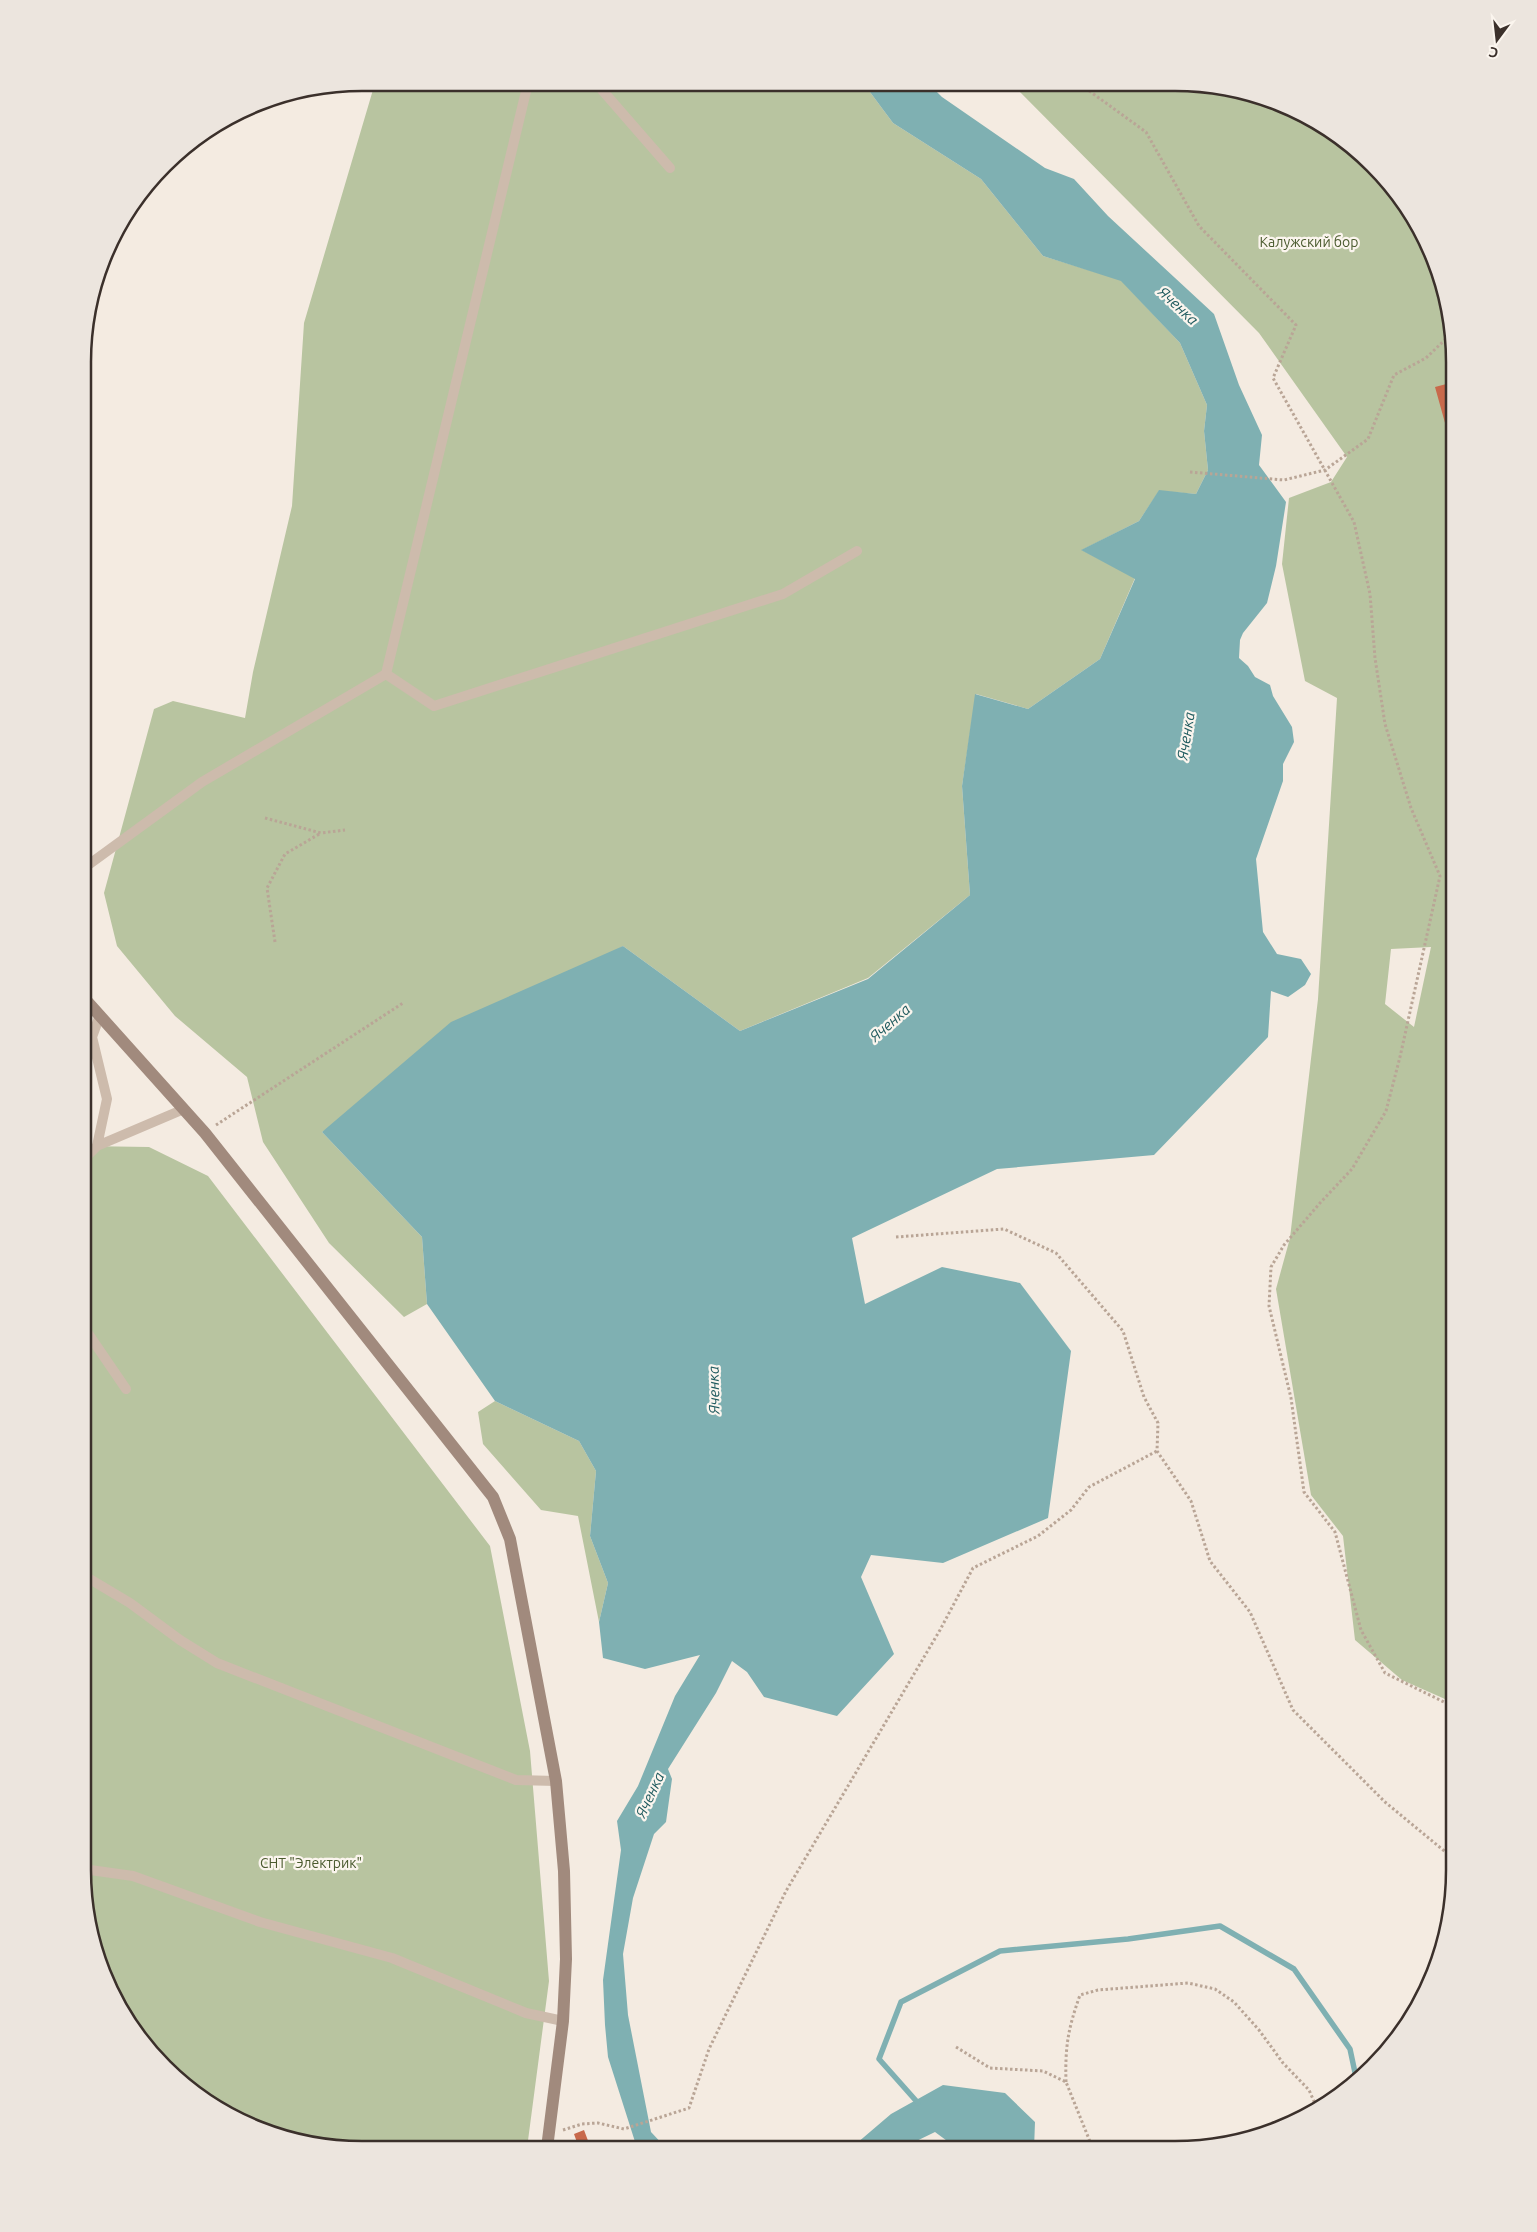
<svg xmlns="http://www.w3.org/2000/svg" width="1537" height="2232" viewBox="0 0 1537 2232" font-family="Ubuntu,sans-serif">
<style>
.green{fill:#b8c4a0;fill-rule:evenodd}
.water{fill:#7fb0b2}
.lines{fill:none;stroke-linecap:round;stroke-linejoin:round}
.stream{stroke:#7fb0b2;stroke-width:5.5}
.building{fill:#c8694b}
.path{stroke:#b9a596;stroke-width:3;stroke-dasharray:2.5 2.5;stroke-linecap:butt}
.lane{stroke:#cdbbac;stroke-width:10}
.secondary{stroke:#a18a7d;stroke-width:12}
.labels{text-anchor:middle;stroke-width:4.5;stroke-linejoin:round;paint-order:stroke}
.park-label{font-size:14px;fill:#4a5a2e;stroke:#fbf5ee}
.water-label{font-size:15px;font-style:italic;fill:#1f5a5e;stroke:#fbf5ee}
.rim{fill:none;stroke:#3b302b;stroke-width:2.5}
</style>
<rect width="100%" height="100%" fill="#f4ebe1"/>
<!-- green -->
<path class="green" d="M375 83 864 84 893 123 981 179 1043 256 1121 280 1180 343 1207 405 1204 431 1208 470 1196 494 1159 491 1139 521 1082 550 1135 578 1100 659 1028 709 976 694 962 786 970 895 868 978 740 1031 623 946 322 1132 422 1237 427 1304 404 1317 329 1243 263 1142 247 1077 175 1016 117 946 104 893 154 709 173 701 245 718 253 672 292 506 304 323Z
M1012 84 1212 85 1282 104 1345 140 1385 178 1426 239 1449 307 1454 362V1703L1402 1680 1355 1640 1343 1536 1311 1495 1276 1289 1290 1238 1318 999 1337 698 1305 681 1282 564 1289 498 1331 482 1347 457 1259 333ZM1431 947 1414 1027 1385 1004 1391 949Z
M84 1146 149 1147 208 1176 490 1546 530 1751 549 1981 527 2148 326 2147 255 2128 192 2092 152 2054 111 1993 88 1925 83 1870Z
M495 1401 579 1441 596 1471 590 1536 608 1583 599 1622 578 1516 541 1510 483 1444 478 1412Z"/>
<!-- water -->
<path class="water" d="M864 84H929L942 97 1045 168 1074 179 1108 216 1214 314 1239 385 1262 435 1259 465 1286 502 1276 566 1267 603 1243 633 1240 640 1239 658 1248 666 1255 677 1270 685 1273 696 1292 727 1294 742 1283 764V781L1256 859 1263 932 1277 954 1301 959 1311 974 1305 985 1288 997 1271 991 1268 1037 1154 1155 997 1169 852 1238 865 1304 942 1267 1020 1283 1071 1351 1048 1518 943 1563 871 1555 861 1577 894 1654 837 1716 764 1697 747 1672 732 1661 716 1693 668 1769 672 1779 666 1822 654 1834 633 1898 623 1954 628 2015 651 2132 666 2148H637L608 2057 605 2025 603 1980 621 1850 617 1821 638 1786 675 1696 700 1655 645 1669 603 1658 599 1622 608 1583 590 1536 596 1471 579 1441 495 1401 427 1304 422 1237 322 1132 451 1022 623 946 740 1031 868 979 970 895 962 786 975 694 1028 709 1100 659 1135 579 1081 550 1139 521 1159 490 1196 494 1208 470 1204 431 1207 405 1180 343 1121 281 1043 256 981 179 893 123Z
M943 2085 1005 2093 1035 2122 1034 2149H958L935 2132 900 2149H850L891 2114Z"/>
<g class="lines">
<!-- stream -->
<path class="stream" d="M918 2103 879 2059 901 2002 1000 1951 1128 1939 1220 1926 1294 1969 1350 2049 1357 2082"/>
</g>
<!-- building -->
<path class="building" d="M1454 382V448H1452L1435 387Z
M584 2130 590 2146 579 2148 574 2134Z"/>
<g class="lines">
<!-- path -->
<path class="path" d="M1081 85 1146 132 1199 226 1296 325 1273 378 1354 522 1370 594 1375 658 1385 724 1411 808 1440 876 1400 1057 1386 1111 1352 1169 1320 1203 1284 1245 1271 1267 1269 1306 1291 1398 1304 1492 1335 1532 1361 1630 1385 1673 1454 1707
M1190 472 1284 480 1325 470 1368 439 1394 375 1426 358 1452 333
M265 818 321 833 345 830
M275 942 267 888 285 854 321 833
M216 1125 403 1003
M896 1237 1004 1229 1056 1253 1123 1331 1144 1397 1158 1423 1157 1451 1191 1501 1210 1561 1250 1612 1293 1710 1385 1802 1454 1859
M956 2047 990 2068 1043 2071 1066 2082 1093 2149
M1066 2082C1065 2046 1068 2029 1080 1995L1098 1990 1188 1983 1215 1989 1234 2002 1259 2030 1283 2063 1309 2090 1317 2108
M563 2130 582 2124 598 2123 624 2129 689 2108 709 2049 786 1891 940 1630 973 1568 1038 1536 1071 1510 1089 1487 1157 1451"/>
<!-- lane -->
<path class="lane" d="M596 83 670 168
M386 674 528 83
M84 868 202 782 386 674 434 706 783 594 857 551
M97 1146 107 1099 92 1037 100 1015
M84 1159 97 1146 184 1109
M83 1326 126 1389
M83 1575 130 1603 180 1640 217 1663 516 1780 556 1781
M83 1869 133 1876 260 1922 392 1958 526 2013 563 2021"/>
<!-- secondary -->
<path class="secondary" d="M84 998 205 1133 493 1497 510 1539 556 1781 564 1871 566 1959 563 2021 547 2148"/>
</g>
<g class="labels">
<!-- park labels -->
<g class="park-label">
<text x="1309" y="247">Калужский бор</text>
<text x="311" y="1868">СНТ "Электрик"</text>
</g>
<!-- water labels -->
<g class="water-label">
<text transform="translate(1178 306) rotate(43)" y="5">Яченка</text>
<text transform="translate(1186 736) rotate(-81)" y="5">Яченка</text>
<text transform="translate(890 1023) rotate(-41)" y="5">Яченка</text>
<text transform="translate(714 1390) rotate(-91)" y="5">Яченка</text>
<text transform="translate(650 1795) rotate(-65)" y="5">Яченка</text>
</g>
</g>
<!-- crop -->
<path d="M0 0H1537V2232H0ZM362 91H1175A271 271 0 0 1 1446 362V1870A271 271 0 0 1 1175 2141H362A271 271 0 0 1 91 1870V362A271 271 0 0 1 362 91Z" fill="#ece5de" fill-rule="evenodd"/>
<path class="rim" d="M362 91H1175A271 271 0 0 1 1446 362V1870A271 271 0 0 1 1175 2141H362A271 271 0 0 1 91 1870V362A271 271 0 0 1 362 91Z"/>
<!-- north arrow -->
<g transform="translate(1497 40) rotate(195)" stroke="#fbf5ee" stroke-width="4" paint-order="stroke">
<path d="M0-4L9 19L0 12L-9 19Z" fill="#3b302b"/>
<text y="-8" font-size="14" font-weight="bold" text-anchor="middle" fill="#3b302b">С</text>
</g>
</svg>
